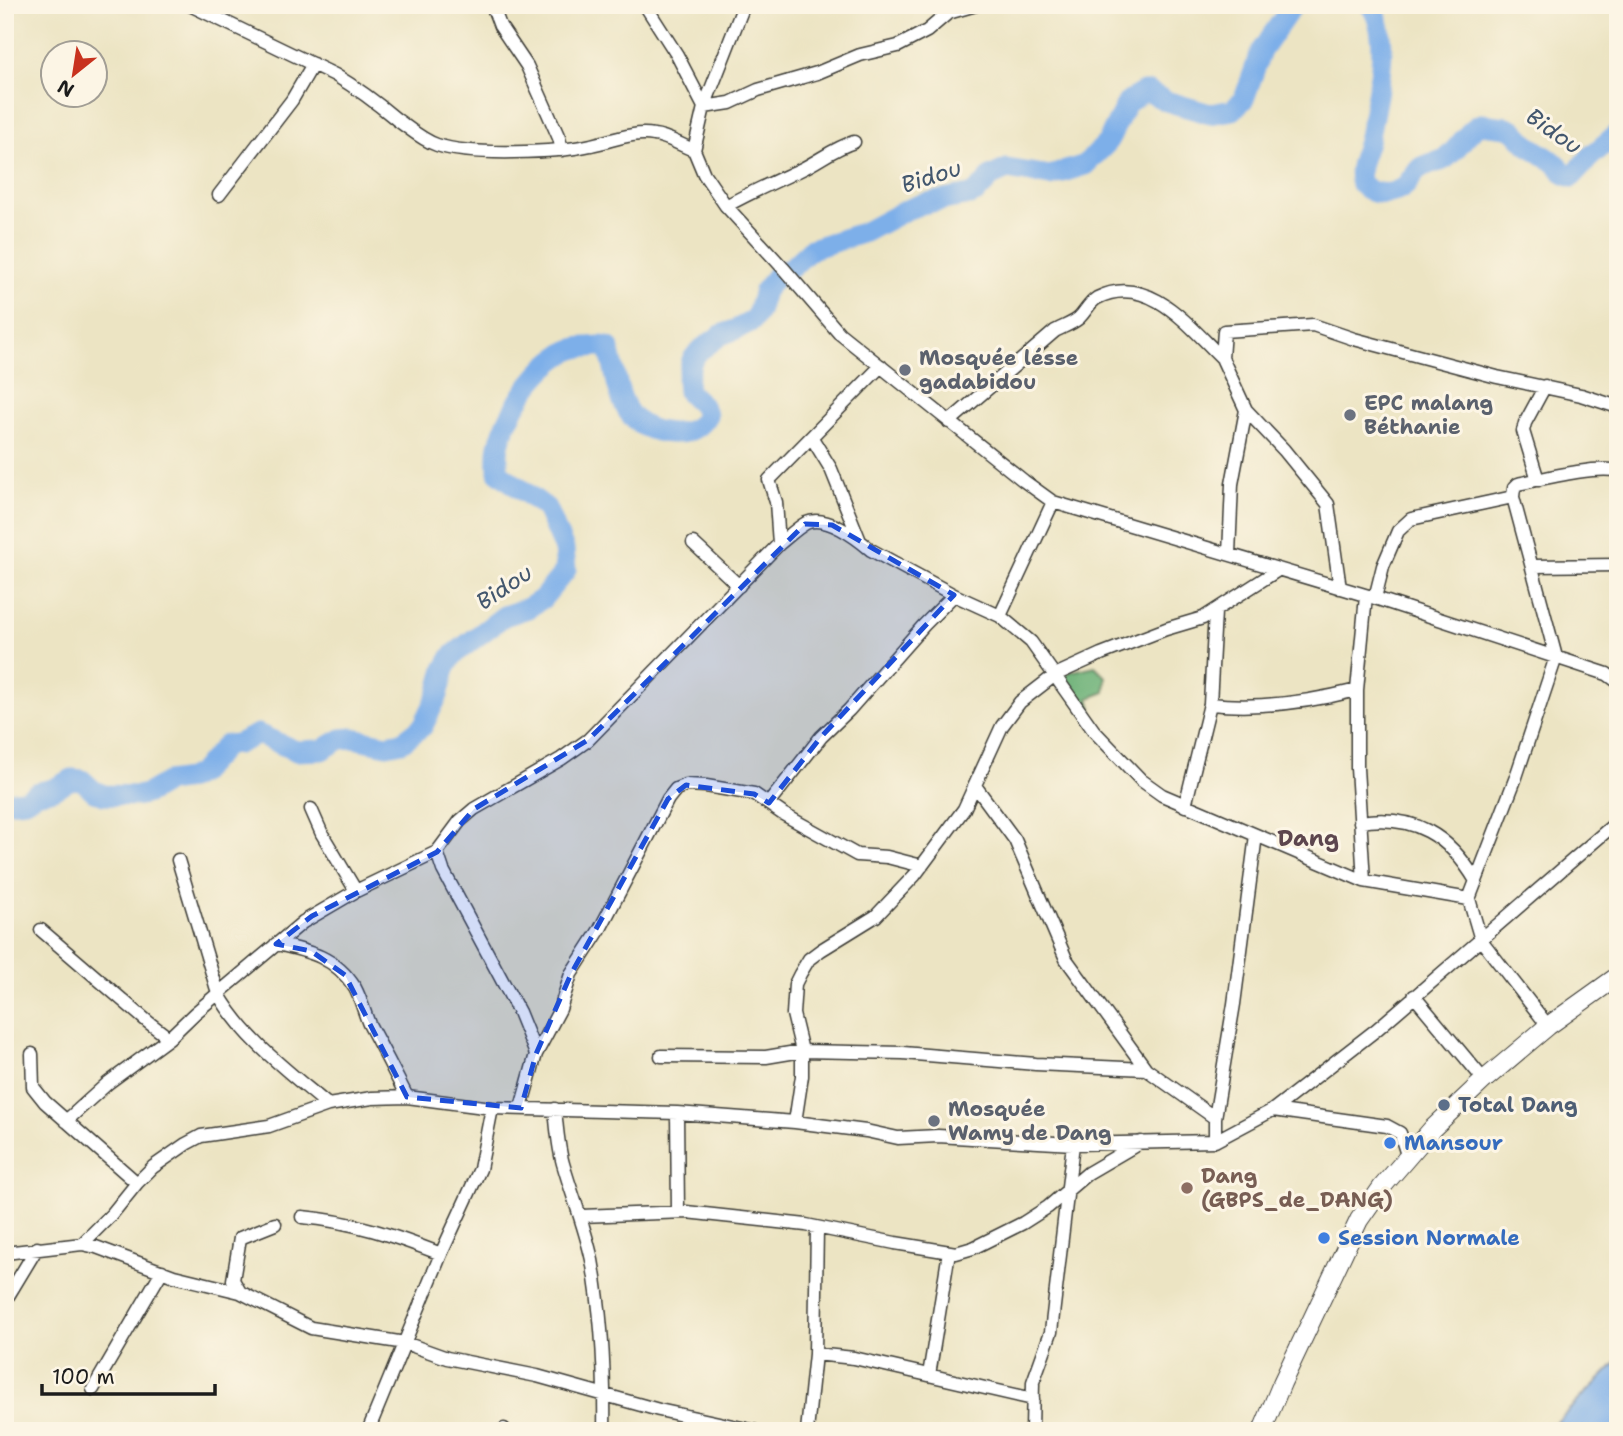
<svg xmlns="http://www.w3.org/2000/svg" width="1623" height="1436" viewBox="0 0 1623 1436" font-family="'Shantell Sans',sans-serif">
<style>
.forest{fill:#6ab076;stroke:#436649;stroke-width:2}
.water{fill:#7dafe9;stroke:#4c6682;stroke-width:2}
.lines{fill:none;stroke-linecap:round;stroke-linejoin:round}
.river{stroke:#7dafe9;stroke-width:21}
.minor-casing{stroke:#3b3a35;stroke-width:15}
.highway-casing{stroke:#3b3a35;stroke-width:20}
.minor{stroke:#fff;stroke-width:12}
.highway{stroke:#fff;stroke-width:18}
.marked{fill:#1d4ed8;fill-opacity:0.2;stroke:#1d4ed8;stroke-width:5;stroke-dasharray:14 9;stroke-linejoin:round}
.worship-dot{fill:#6b7280;stroke:#fcf5e5;stroke-width:2.5}
.service-dot{fill:#5c6f8a;stroke:#fcf5e5;stroke-width:2.5}
.shop-dot{fill:#3f7fe0;stroke:#fcf5e5;stroke-width:2.5}
.education-dot{fill:#8d6e63;stroke:#fcf5e5;stroke-width:2.5}
.labels{text-anchor:middle;stroke-width:6;stroke-linejoin:round;paint-order:stroke}
.worship-label{font-size:21px;font-weight:bold;fill:#5b616d;stroke:#fcf5e5;text-anchor:start}
.service-label{font-size:21px;font-weight:bold;fill:#4e5e75;stroke:#fcf5e5;text-anchor:start}
.shop-label{font-size:21px;font-weight:bold;fill:#366cbe;stroke:#fcf5e5;text-anchor:start}
.education-label{font-size:21px;font-weight:bold;fill:#785e54;stroke:#fcf5e5;text-anchor:start}
.water-label{font-size:23px;font-style:italic;fill:#43576e;stroke:#fcf5e5}
.neighbourhood-label{font-size:23px;font-weight:bold;fill:#5d464e;stroke:#fcf5e5}
</style>
<rect width="100%" height="100%" fill="#fcf5e5"/>
<filter id="ink" filterUnits="userSpaceOnUse"><feTurbulence type="fractalNoise" baseFrequency=".0143" numOctaves="2"/><feDisplacementMap in="SourceGraphic" scale="14" xChannelSelector="R" yChannelSelector="G"/><feConvolveMatrix kernelMatrix="1 2 1 2 8 2 1 2 1" color-interpolation-filters="sRGB"/></filter>
<filter id="wash" filterUnits="userSpaceOnUse"><feTurbulence type="fractalNoise" baseFrequency=".00686" numOctaves="4" result="noise"/><feDisplacementMap in="SourceGraphic" scale="28" xChannelSelector="R" yChannelSelector="G"/><feGaussianBlur stdDeviation="1.57" result="paint"/><feColorMatrix in="noise" values="0 0 0 0 0 0 0 0 0 0 0 0 0 0 0 0 0 1.4 0 .05"/><feComposite in="paint" operator="in"/></filter>
<g filter="url(#wash)">
<rect width="100%" height="100%" fill="#ece4c3"/>
<!-- forest -->
<path class="forest" d="M1095 666 1106 677 1105 692 1089 698 1092 709 1090 714 1082 713 1077 703 1079 697 1076 693 1066 688 1062 678 1069 672Z"/>
<!-- water -->
<path class="water" d="M1618 1361V1431H1548Z"/>
<g class="lines">
<!-- river -->
<path class="river" d="M1370 5C1394 36 1375 102 1369 137 1366 153 1355 167 1361 184 1373 196 1393 197 1406 185 1411 179 1414 173 1420 168 1428 162 1438 164 1446 158 1459 149 1467 130 1481 124L1507 127 1514 130 1528 145 1557 164 1564 174 1572 177 1592 155 1618 133
M5 802 25 800 36 793 53 789 72 779 82 780 94 791 104 795 138 796 148 793 167 782 189 779 200 773 226 745 237 744 258 734 296 751 322 750 341 739 353 738 387 745 402 742 423 726 438 695 445 669 453 655 504 616 528 608 542 599 566 570 564 549 546 508 498 472C498 464 497 454 499 445 507 411 549 345 588 347 596 347 601 344 609 348 620 388 618 430 671 433 687 434 699 429 707 415L701 404 688 392 687 380 692 360 699 351 721 335 737 329 752 321 758 312 764 291 777 275 792 267 811 249 865 232 906 210 922 204 970 195 977 192 992 176 1007 169 1050 176 1085 165 1107 143 1127 103 1143 92H1149L1166 101 1210 114 1233 110 1244 99 1261 51 1293 5"/>
</g>
</g>
<g filter="url(#ink)">
<g class="lines">
<defs>
<path id="minor" d="M190 5 335 75C357 88 377 103 396 119 409 128 422 140 437 145 470 156 557 153 591 145 612 141 633 131 654 135 667 136 682 146 694 150L704 174 726 206 783 268 839 333 1024 481 1053 502 1375 598 1607 674 1618 682
M492 5 500 26 527 66 559 138 562 150
M645 5 677 55 704 107 730 103 758 90 817 73 860 55 898 46 927 31 948 13 976 5
M694 150 704 107 744 5
M219 195 292 100 313 64
M726 206C751 192 774 182 800 170 819 161 834 148 854 142
M949 422 1055 331C1062 327 1072 324 1079 318 1086 311 1089 303 1097 298 1148 272 1189 326 1222 358
M812 438 831 469 860 541
M1538 480 1523 431 1525 423 1545 386
M693 543 739 586
M779 544 776 502 769 480 881 366
M1229 554 1232 484 1246 410
M1533 566 1618 565
M1340 588 1328 504 1284 450 1246 410 1222 358 1224 331 1313 325 1354 339 1497 377 1581 395 1618 407
M1375 598 1383 566 1398 531 1411 519 1513 497
M1000 616 1053 502
M1210 704C1259 709 1310 702 1357 690
M976 787 1015 840 1066 959 1146 1069 1215 1118
M769 803 821 737 849 710 924 625 954 595 1000 616 1031 642 1094 731 1141 780 1162 795 1364 881 1469 899
M1185 806 1210 704 1215 612
M311 809 322 834 356 891
M1360 822C1414 814 1449 835 1476 881
M178 860 218 993C243 1038 289 1072 328 1105
M1364 881 1357 768V690L1366 596
M41 930 148 1022 169 1038 195 1013 303 922 356 891 437 852
M276 944C309 951 336 957 355 988 361 999 364 1012 369 1024 382 1048 395 1073 407 1097
M1414 996 1484 1080
M1548 1026 1481 940 1469 899 1516 777 1556 657 1513 497 1514 488 1518 484C1542 479 1596 465 1618 471
M32 1054 33 1087 45 1102 137 1183
M536 1054 519 1012 443 870 437 852 460 821 474 809 561 759 588 740 779 544C788 537 797 528 806 523 826 514 857 538 871 550L954 595
M661 1056 766 1057 802 1051 903 1053 1036 1064 1146 1069
M521 1108 536 1054 560 1009 571 974 600 929 668 799 676 789 686 785 706 786 754 794 783 814 857 855 887 857 922 866
M555 1109C557 1128 558 1149 564 1167 573 1198 585 1227 592 1260 602 1315 605 1374 604 1431
M1273 1110 1387 1126 1400 1133 1408 1158
M677 1113 678 1212
M66 1121 108 1083 169 1038
M795 1122 802 1076V1051L793 1014 795 984 800 974 809 959 821 950 876 916 915 875 964 809 1002 726 1020 702 1055 675 1101 654 1166 629 1203 618 1278 570
M1215 1141V1118L1234 1004 1256 835
M581 1216 686 1212 806 1225 895 1243 956 1253 973 1248 1023 1223 1048 1207 1088 1173 1141 1142
M302 1217C351 1221 395 1236 441 1254
M82 1244 112 1214 137 1183 153 1167 186 1144 201 1136 269 1126 328 1105 372 1098 407 1097 492 1108 677 1113 795 1122 866 1131 898 1138 938 1136 1073 1144 1215 1141 1273 1110 1376 1030 1618 821
M5 1253 82 1244 96 1247 174 1276 240 1292 311 1328 405 1343 447 1358 537 1376 659 1410 756 1431
M240 1292 233 1280 240 1238 275 1224
M5 1301 37 1248
M815 1354 854 1358 1033 1399
M929 1375 949 1252
M93 1389 162 1271
M368 1431 441 1254 480 1169 492 1108
M503 1431 504 1429
M807 1431 815 1354 817 1228
M1032 1431 1033 1382 1051 1332 1073 1144"/>
<path id="highway" d="M1262 1431 1282 1383 1359 1220 1382 1187 1432 1129 1484 1080 1548 1026 1618 976"/>
</defs>
<!-- minor casing -->
<use href="#minor" class="minor-casing"/>
<!-- highway casing -->
<use href="#highway" class="highway-casing"/>
<!-- minor -->
<use href="#minor" class="minor"/>
<!-- highway -->
<use href="#highway" class="highway"/>
</g>
</g>
<!-- marked area -->
<path class="marked" d="M805 524 832 525 954 595 821 737 769 803 754 794 686 785 668 799 571 974 536 1054 521 1108 407 1097 345 975 311 951 276 944 312 916 437 852 474 809 588 740Z"/>
<!-- markers -->
<g class="worship-dot">
<circle cx="905" cy="370" r="7"/>
<circle cx="1350" cy="415" r="7"/>
<circle cx="934" cy="1121" r="7"/>
</g>
<circle class="service-dot" cx="1444" cy="1105" r="7"/>
<g class="shop-dot">
<circle cx="1390" cy="1143" r="7"/>
<circle cx="1324" cy="1238" r="7"/>
</g>
<circle class="education-dot" cx="1187" cy="1188" r="7"/>
<g class="labels">
<!-- worship labels -->
<g class="worship-label">
<text x="919" y="365">Mosquée lésse<tspan x="919" dy="24">gadabidou</tspan></text>
<text x="1364" y="410">EPC malang<tspan x="1364" dy="24">Béthanie</tspan></text>
<text x="948" y="1116">Mosquée<tspan x="948" dy="24">Wamy de Dang</tspan></text>
</g>
<!-- service labels -->
<g class="service-label">
<text x="1458" y="1112">Total Dang</text>
</g>
<!-- shop labels -->
<g class="shop-label">
<text x="1404" y="1150">Mansour</text>
<text x="1338" y="1245">Session Normale</text>
</g>
<!-- education labels -->
<g class="education-label">
<text x="1201" y="1183">Dang<tspan x="1201" dy="24">(GBPS_de_DANG)</tspan></text>
</g>
<!-- water labels -->
<g class="water-label">
<text transform="translate(1554 131) rotate(35)" y="8">Bidou</text>
<text transform="translate(931 176) rotate(-18)" y="8">Bidou</text>
<text transform="translate(504 587) rotate(-34)" y="8">Bidou</text>
</g>
<!-- neighbourhood labels -->
<g class="neighbourhood-label">
<text x="1308" y="846">Dang</text>
</g>
</g>
<!-- margin -->
<rect width="1623" height="1436" fill="none" stroke="#fcf5e5" stroke-width="28"/>
<!-- north arrow -->
<g transform="translate(74 74) rotate(210)"><circle r="33" fill="#fcf5e5" stroke="#a29e95" stroke-width="2"/>
<path d="M0-5L12 26L0 18L-12 26Z" fill="#c8321e"/>
<text y="-10" font-size="19" font-weight="bold" text-anchor="middle" fill="#1c1c1c">N</text>
</g>
<!-- scale -->
<path d="M42 1384v10h173v-10" fill="none" stroke="#1c1c1c" stroke-width="3.5"/>
<text x="52" y="1384" font-size="21" fill="#1c1c1c" stroke="#fcf5e5" stroke-width="5" paint-order="stroke">100 m</text>
</svg>
